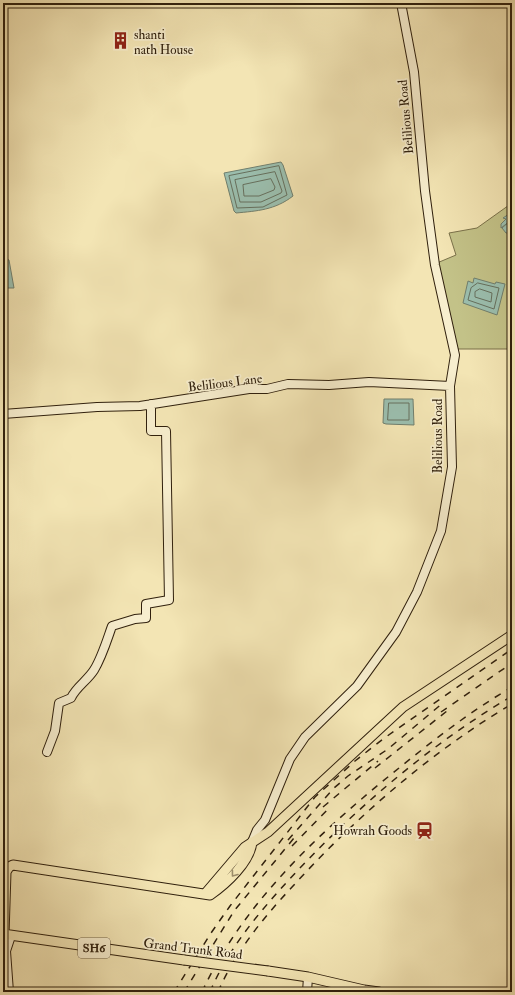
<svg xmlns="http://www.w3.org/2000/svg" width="515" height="995" viewBox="0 0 515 995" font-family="'IM FELL Double Pica',serif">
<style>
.green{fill:#c3c288;stroke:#7a714a}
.water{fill:#9bbfaf;stroke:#707f6e}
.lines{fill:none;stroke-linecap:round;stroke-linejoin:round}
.shore{stroke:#66705e;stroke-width:1}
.secondary-casing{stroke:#30200d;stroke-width:10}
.primary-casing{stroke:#30200d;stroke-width:11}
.secondary{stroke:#f7eece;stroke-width:8}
.primary{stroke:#f3e5b4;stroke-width:9}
.rail{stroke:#30200d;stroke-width:1.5;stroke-dasharray:7 7;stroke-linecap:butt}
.primary-bridge-casing{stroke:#30200d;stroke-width:11;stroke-linecap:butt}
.primary-bridge{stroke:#f3e5b4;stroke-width:9}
.oneway{stroke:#9b8c69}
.labels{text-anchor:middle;stroke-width:3.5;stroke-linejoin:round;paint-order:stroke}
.shield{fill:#f7eece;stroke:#6c5e47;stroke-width:1}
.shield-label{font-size:12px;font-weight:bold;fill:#30200d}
.poi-label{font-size:13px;fill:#30200d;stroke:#f7eece;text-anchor:start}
.street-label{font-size:13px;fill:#30200d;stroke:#f7eece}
</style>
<rect width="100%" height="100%" fill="#f3e5b4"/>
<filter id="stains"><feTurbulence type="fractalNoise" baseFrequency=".005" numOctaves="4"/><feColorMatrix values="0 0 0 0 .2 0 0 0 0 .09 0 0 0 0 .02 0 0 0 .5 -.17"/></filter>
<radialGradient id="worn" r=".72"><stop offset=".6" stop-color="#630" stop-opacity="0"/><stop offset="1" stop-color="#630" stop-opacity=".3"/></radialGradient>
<!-- green -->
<path class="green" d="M512 203V349H456L437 263 456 255 449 233 477 228Z"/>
<!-- water -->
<path class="water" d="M281 162 283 165 293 196C275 210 257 211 236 213L234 211 224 173Z
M512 212V238L510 237V233H506L502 228 510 221 501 228V224L506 219 503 218Z
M3 257 9 260 14 288H3Z
M474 278 495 284 496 282 505 284 497 315 463 303 468 281 473 283Z
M384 399H413L414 425 386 424 383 423Z"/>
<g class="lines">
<!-- shore -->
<path class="shore" d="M279 166 287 195 263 207 237 208 229 176Z
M275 172 282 191 281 193 261 202H240L235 180Z
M271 179 275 187 274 190 259 196H244L243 185Z
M478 283 499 288 494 309 468 300 471 288Z
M480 289 492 293 491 302 475 297V292Z
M389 403H409V420H388Z"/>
<defs>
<path id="secondary" d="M3 414 97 407 140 406 249 389H267L288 384 329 385 369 382 450 386
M47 752 55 731 59 703 71 698C76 687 87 681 94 670 102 657 107 640 112 626L135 619 146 618V604L169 600 166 431H151V404
M252 842 257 830 265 820 290 759 305 737 357 686 396 632 417 592 441 531 452 467 450 386 455 355 435 265 425 191 414 72 401 3
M9 992 6 951 11 936
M307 992 308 977"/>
<path id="primary" d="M205 894 245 847 268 832 403 707 512 635
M3 934 184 960
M4 935 6 872 9 867 13 865 210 895C226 884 250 862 252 842
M268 971 308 977 364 990 379 992"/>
</defs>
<!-- secondary casing -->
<use href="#secondary" class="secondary-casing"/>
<!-- primary casing -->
<use href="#primary" class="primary-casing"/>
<!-- secondary -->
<use href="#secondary" class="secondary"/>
<!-- primary -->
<use href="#primary" class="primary"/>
<!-- rail -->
<path class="rail" d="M441 712 512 663
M375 768 447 711
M323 807 378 761
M288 840 334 788 348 776 388 749 444 702
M292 846 331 806
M174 992 211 933 230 906 315 797 355 761 383 739 512 649
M184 992 234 911 294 838
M202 992C244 901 322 830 399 768 435 739 471 711 512 687
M210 992C227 951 256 916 286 883 351 812 429 745 512 696
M218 992C235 952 264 917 293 886 355 818 432 751 512 704"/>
<defs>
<path id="primary-bridge" d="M184 960 268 971"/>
</defs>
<!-- primary-bridge casing -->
<use href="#primary-bridge" class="primary-bridge-casing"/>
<!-- primary-bridge -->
<use href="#primary-bridge" class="primary-bridge"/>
</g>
<!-- one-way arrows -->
<defs><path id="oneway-chevron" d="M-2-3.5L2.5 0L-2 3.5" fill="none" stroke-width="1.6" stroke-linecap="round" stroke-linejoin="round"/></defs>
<use class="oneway" href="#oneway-chevron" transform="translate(234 874) rotate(127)"/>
<!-- icons -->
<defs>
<symbol id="building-bare" viewBox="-9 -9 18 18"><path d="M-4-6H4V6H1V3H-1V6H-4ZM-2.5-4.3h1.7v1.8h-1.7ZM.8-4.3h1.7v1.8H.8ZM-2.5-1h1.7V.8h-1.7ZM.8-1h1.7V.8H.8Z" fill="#8f2418" stroke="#f7eece" stroke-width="2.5" paint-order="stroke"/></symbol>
<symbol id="station-bare" viewBox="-9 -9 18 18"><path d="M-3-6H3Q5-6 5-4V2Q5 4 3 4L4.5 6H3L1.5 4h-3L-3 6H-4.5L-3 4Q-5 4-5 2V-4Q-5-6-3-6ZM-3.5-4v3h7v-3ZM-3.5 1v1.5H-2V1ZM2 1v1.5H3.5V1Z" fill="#8f2418" stroke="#f7eece" stroke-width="2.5" paint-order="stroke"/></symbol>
</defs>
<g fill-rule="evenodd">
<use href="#building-bare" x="108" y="28" width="25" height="25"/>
<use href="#station-bare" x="412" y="818" width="25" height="25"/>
</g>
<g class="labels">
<!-- shield labels -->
<rect class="shield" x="78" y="938" width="32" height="20" rx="3"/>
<g class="shield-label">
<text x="94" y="952">SH6</text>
</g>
<!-- poi labels -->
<g class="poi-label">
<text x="134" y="39">shanti<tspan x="134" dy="15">nath House</tspan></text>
<text x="412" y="835" text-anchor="end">Howrah Goods</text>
</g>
<!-- street labels -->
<g class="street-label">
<text transform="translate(405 117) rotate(-95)" y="5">Belilious Road</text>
<text transform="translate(225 382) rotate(-7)" y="5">Belilious Lane</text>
<text transform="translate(437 436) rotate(-90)" y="5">Belilious Road</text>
<text transform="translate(193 948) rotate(7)" y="5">Grand Trunk Road</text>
</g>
</g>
<!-- margin -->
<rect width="515" height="995" fill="none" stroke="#f3e5b4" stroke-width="16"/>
<rect x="4" y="4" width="507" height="987" fill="none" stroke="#30200d" stroke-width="2"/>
<rect x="8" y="8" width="499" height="979" fill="none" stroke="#30200d"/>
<rect width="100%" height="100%" filter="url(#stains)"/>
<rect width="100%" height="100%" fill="url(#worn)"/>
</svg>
